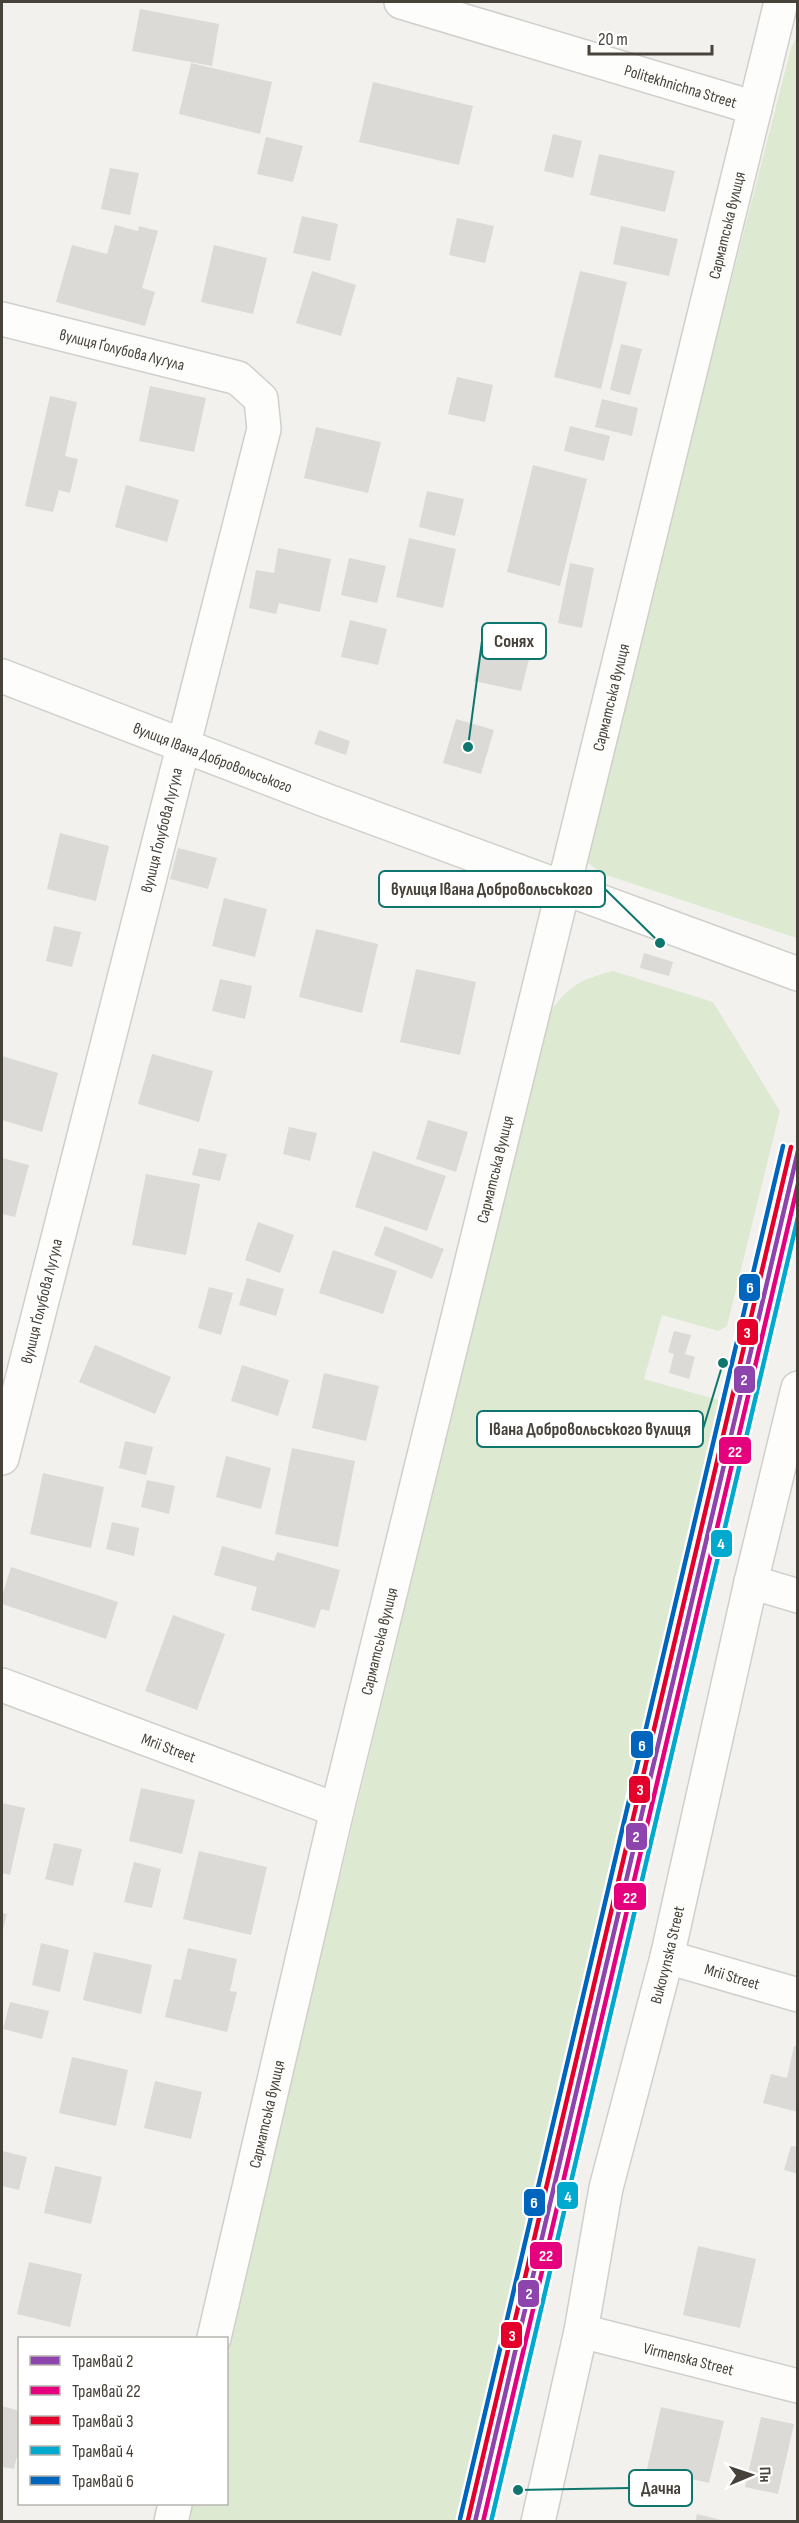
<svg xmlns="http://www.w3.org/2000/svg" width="799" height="2523" viewBox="0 0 799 2523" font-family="'Sofia Sans Condensed',sans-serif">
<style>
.green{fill:#dee9d1}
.building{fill:#dcdad6}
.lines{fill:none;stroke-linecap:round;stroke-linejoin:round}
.minor-casing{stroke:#d0cfcb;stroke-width:36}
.minor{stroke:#fdfdfc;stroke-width:33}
.tram-1-casing{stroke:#fff;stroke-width:9}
.tram-2-casing{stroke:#fff;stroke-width:9}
.tram-3-casing{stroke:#fff;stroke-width:9}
.tram-4-casing{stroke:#fff;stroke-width:9}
.tram-5-casing{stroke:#fff;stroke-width:9}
.tram-1{stroke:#8e44ad;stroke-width:4.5}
.tram-2{stroke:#e5007d;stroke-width:4.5}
.tram-3{stroke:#e4002b;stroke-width:4.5}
.tram-4{stroke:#00a9ce;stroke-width:4.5}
.tram-5{stroke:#0065bd;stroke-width:4.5}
.labels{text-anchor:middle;stroke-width:5;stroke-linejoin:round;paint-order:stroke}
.street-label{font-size:16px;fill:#48433a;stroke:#fff}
.leader{fill:none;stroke:#0f766e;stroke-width:2}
.callout-dot{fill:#0f766e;stroke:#fff;stroke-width:2}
.callout{fill:#fff;stroke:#0f766e;stroke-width:2}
.callout-label{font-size:18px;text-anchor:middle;font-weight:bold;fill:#48433a}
.line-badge{stroke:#fff;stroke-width:2}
.badge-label{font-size:16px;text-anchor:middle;font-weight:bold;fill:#fff}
</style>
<rect width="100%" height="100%" fill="#f2f1ee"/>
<!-- green -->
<path class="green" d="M797 36V938L603 874 588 863 586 846 791 48Z
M613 971 713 1002 780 1111 727 1326 718 1331 662 1315 644 1379 722 1401 457 2521 183 2522 188 2504H226L227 2343 549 1013C570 985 579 980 613 971Z"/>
<!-- building -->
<path class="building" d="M140 9 219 24 212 66 132 51Z
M191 63 272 82 260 134 179 114Z
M373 82 473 106 459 165 359 142Z
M553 134 582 141 573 178 544 171Z
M266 137 303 146 293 182 257 174Z
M599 154 675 171 665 212 590 195Z
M110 168 139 173 130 215 101 209Z
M302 216 338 224 330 261 293 253Z
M457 218 494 226 485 263 449 255Z
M115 225 138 231 139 226 158 231 142 288 155 292 145 326 56 302 72 245 107 254Z
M621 226 678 239 669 276 613 264Z
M214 245 267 258 253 314 201 302Z
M312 271 356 285 341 336 296 323Z
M580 271 627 282 601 389 554 377Z
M621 344 642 349 630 395 610 390Z
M457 377 493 385 485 422 448 414Z
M150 386 206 398 194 452 139 441Z
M50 396 77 402 65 456 78 459 70 493 59 490 53 512 25 506Z
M602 399 638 408 632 436 595 427Z
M570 426 610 436 604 461 564 451Z
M316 427 381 442 368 493 304 478Z
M533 465 587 479 560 586 507 572Z
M126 485 179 500 167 542 115 527Z
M427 491 464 499 455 536 419 527Z
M409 538 456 549 443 608 396 597Z
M278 548 331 559 320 612 279 603 276 614 249 608 256 570 274 573Z
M349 558 386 566 377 603 341 595Z
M570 563 594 568 582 628 558 623Z
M350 620 387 629 378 665 341 657Z
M485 634 533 644 521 691 474 681Z
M456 719 494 730 481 774 443 763Z
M319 730 350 741 346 755 314 744Z
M60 833 109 846 96 901 47 889Z
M178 848 217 858 208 889 170 879Z
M224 898 267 909 255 957 212 946Z
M54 926 81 932 72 967 46 961Z
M316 929 378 944 362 1013 299 997Z
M644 953 673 962 669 976 640 968Z
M416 969 476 982 460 1055 400 1042Z
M220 979 252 986 245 1019 212 1011Z
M152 1054 213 1071 199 1122 138 1104Z
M2 1056 58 1073 42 1132 2 1120Z
M428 1120 468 1132 456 1172 416 1159Z
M289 1127 317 1133 310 1161 283 1154Z
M199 1148 227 1154 220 1181 192 1175Z
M373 1151 446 1176 427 1231 355 1207Z
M2 1158 29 1165 15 1217 2 1214Z
M146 1174 200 1184 186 1255 132 1245Z
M258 1222 294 1235 280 1273 245 1260Z
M385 1226 444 1249 432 1279 374 1255Z
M333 1250 397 1271 383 1314 319 1293Z
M247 1278 284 1289 276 1316 239 1305Z
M209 1287 233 1293 221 1335 198 1328Z
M674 1331 691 1335 685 1354 695 1357 689 1379 669 1373 674 1354 668 1352Z
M95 1345 171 1377 155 1414 79 1382Z
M242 1365 289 1380 278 1416 231 1401Z
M324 1373 379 1386 366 1441 312 1428Z
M125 1441 153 1447 146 1475 119 1468Z
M292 1448 355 1461 338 1547 275 1534Z
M226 1456 271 1468 261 1509 216 1497Z
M43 1473 104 1487 91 1548 30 1534Z
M147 1480 175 1486 169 1514 141 1507Z
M112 1522 139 1528 134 1556 106 1549Z
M222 1546 274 1561 277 1552 340 1570 329 1611 321 1609 315 1628 251 1610 257 1587 214 1575Z
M11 1567 118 1602 106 1639 2 1604V1596Z
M173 1615 225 1634 197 1710 145 1691Z
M141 1788 195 1800 182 1854 129 1841Z
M2 1803 25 1808 10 1875 2 1873Z
M54 1843 82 1849 73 1886 45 1879Z
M199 1851 267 1867 251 1935 183 1919Z
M134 1862 161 1869 152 1908 124 1902Z
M2 1913 7 1914 2 1933Z
M41 1943 69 1950 60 1992 32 1985Z
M188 1948 237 1959 230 1991 237 1992 227 2032 165 2017 174 1979 181 1980Z
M94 1952 152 1965 141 2014 83 2000Z
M10 2002 49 2011 42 2039 3 2029Z
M794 2046 798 2047V2112L763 2103 771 2074 787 2078Z
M72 2057 128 2070 116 2126 59 2113Z
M155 2081 202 2092 191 2139 144 2128Z
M791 2146 798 2147V2174L784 2170Z
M2 2151 27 2157 19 2190 2 2186Z
M55 2166 102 2177 91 2224 44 2213Z
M698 2246 756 2259 740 2328 683 2315Z
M29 2262 82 2274 70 2327 17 2314Z
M2 2406 20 2411V2444L14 2469 2 2467Z
M661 2407 724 2421 709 2483 647 2469Z
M761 2417 794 2424 778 2494 745 2487Z
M697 2514 725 2521V2522H695Z"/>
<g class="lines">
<defs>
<g id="minor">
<path id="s1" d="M401 2 755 108"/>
<path id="s2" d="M2 319 238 378 261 399 264 429 2 1458"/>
<path id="s3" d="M2 676 325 800 798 974"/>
<path d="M751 1582 798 1596"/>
<path id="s4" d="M2 1685 337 1810"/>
<path id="s5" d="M667 1957 798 1995"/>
<path id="s6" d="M581 2331 798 2386"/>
<path id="s7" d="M214 2338 337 1810 781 2"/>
<path d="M171 2522 175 2504"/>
<path id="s8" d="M538 2522 581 2331 606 2188 667 1957 751 1582 798 1388"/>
</g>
</defs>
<!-- minor casing -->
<use href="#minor" class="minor-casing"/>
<!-- minor -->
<use href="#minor" class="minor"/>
<defs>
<path id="tram-1" d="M475 2522 798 1151"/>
<path id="tram-2" d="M483 2522 798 1184"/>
<path id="tram-3" d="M468 2520 791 1147"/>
<path id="tram-4" d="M491 2522 798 1217"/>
<path id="tram-5" d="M460 2519 783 1146"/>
</defs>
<!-- tram-1 casing -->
<use href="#tram-1" class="tram-1-casing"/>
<!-- tram-2 casing -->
<use href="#tram-2" class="tram-2-casing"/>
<!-- tram-3 casing -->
<use href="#tram-3" class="tram-3-casing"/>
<!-- tram-4 casing -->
<use href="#tram-4" class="tram-4-casing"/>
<!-- tram-5 casing -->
<use href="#tram-5" class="tram-5-casing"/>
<!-- tram-1 -->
<use href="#tram-1" class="tram-1"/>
<!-- tram-2 -->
<use href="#tram-2" class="tram-2"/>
<!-- tram-3 -->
<use href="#tram-3" class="tram-3"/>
<!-- tram-4 -->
<use href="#tram-4" class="tram-4"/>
<!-- tram-5 -->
<use href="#tram-5" class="tram-5"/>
</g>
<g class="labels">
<!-- street labels -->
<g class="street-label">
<text dy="6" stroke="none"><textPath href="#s1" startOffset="292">Politekhnichna Street</textPath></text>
<text dy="6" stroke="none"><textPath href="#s7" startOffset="2174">Сарматська вулиця</textPath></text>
<text dy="6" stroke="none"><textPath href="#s2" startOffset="124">вулиця Ґолубова Луґула</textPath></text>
<text dy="6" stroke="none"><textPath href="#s7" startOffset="1688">Сарматська вулиця</textPath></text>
<text dy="6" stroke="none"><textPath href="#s3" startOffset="226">вулиця Івана Добровольського</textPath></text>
<text transform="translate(161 830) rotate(-76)" y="6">вулиця Ґолубова Луґула</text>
<text dy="6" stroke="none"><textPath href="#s7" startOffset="1202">Сарматська вулиця</textPath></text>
<text transform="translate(41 1301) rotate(-76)" y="6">вулиця Ґолубова Луґула</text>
<text dy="6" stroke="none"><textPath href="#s7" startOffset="716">Сарматська вулиця</textPath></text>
<text dy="6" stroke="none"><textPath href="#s4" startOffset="178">Mrii Street</textPath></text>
<text dy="6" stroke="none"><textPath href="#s8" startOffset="582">Bukovynska Street</textPath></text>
<text dy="6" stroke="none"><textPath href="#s5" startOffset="68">Mrii Street</textPath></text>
<text dy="6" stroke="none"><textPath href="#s7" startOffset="230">Сарматська вулиця</textPath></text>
<text dy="6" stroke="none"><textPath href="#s6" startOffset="111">Virmenska Street</textPath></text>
</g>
</g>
<!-- callouts -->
<path class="leader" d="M468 747L482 641M660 943L605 889M723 1363L703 1429M518 2490L629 2488"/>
<g class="callout-dot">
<circle cx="468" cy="747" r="6"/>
<circle cx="660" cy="943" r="6"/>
<circle cx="723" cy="1363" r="6"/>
<circle cx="518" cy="2490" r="6"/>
</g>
<g class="callout">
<rect x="482" y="623" width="64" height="36" rx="6"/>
<rect x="379" y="871" width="226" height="36" rx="6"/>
<rect x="477" y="1411" width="226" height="36" rx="6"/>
<rect x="629" y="2470" width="63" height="36" rx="6"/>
</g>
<g class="callout-label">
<text x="514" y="647">Сонях</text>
<text x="492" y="895">вулиця Івана Добровольського</text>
<text x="590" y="1435">Івана Добровольського вулиця</text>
<text x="661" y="2494">Дачна</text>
</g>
<g class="line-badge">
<rect x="738" y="1273" width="23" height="29" rx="6" fill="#0065bd"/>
<rect x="736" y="1318" width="23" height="28" rx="6" fill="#e4002b"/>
<rect x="733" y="1365" width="23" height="29" rx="6" fill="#8e44ad"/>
<rect x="718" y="1436" width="34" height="29" rx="6" fill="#e5007d"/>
<rect x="710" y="1529" width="23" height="29" rx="6" fill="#00a9ce"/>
<rect x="630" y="1730" width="24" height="29" rx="6" fill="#0065bd"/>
<rect x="628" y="1775" width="23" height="29" rx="6" fill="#e4002b"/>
<rect x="625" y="1822" width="23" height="29" rx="6" fill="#8e44ad"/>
<rect x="613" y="1882" width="34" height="29" rx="6" fill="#e5007d"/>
<rect x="556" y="2181" width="23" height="29" rx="6" fill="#00a9ce"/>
<rect x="523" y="2188" width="23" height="29" rx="6" fill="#0065bd"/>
<rect x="529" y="2241" width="34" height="29" rx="6" fill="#e5007d"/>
<rect x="517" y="2279" width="23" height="29" rx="6" fill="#8e44ad"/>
<rect x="500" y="2321" width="23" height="28" rx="6" fill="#e4002b"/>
</g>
<g class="badge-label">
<text x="750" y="1293">6</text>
<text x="747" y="1338">3</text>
<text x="744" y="1385">2</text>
<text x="735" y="1457">22</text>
<text x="721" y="1549">4</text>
<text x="642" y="1751">6</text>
<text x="640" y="1795">3</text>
<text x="636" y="1842">2</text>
<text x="630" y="1903">22</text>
<text x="568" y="2202">4</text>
<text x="534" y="2208">6</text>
<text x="546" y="2261">22</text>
<text x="529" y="2299">2</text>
<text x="512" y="2341">3</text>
</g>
<!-- border -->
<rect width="799" height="2523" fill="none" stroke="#48433a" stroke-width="6"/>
<!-- legend -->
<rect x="18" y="2337" width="210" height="168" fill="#ffffff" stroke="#b6b4b0" stroke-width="1.5"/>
<rect x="30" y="2356" width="30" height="9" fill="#8e44ad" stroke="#b6b4b0" stroke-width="1.5"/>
<text x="72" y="2367" font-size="18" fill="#48433a">Трамвай 2</text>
<rect x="30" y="2386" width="30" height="9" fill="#e5007d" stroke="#b6b4b0" stroke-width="1.5"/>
<text x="72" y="2397" font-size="18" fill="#48433a">Трамвай 22</text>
<rect x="30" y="2416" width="30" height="9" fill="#e4002b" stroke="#b6b4b0" stroke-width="1.5"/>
<text x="72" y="2427" font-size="18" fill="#48433a">Трамвай 3</text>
<rect x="30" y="2446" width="30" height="9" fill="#00a9ce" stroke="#b6b4b0" stroke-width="1.5"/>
<text x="72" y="2457" font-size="18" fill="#48433a">Трамвай 4</text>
<rect x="30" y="2476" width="30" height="9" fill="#0065bd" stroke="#b6b4b0" stroke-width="1.5"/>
<text x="72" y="2487" font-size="18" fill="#48433a">Трамвай 6</text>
<!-- north arrow -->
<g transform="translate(751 2475) rotate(88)" stroke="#ffffff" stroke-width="4.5" paint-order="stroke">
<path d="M0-4.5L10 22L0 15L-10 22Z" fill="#48433a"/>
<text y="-9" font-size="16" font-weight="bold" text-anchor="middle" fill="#48433a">Пн</text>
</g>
<!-- scale -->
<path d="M589 45v9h123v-9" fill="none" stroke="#48433a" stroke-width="3"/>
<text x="598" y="45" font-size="18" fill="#48433a" stroke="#ffffff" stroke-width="4.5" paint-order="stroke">20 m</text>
</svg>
